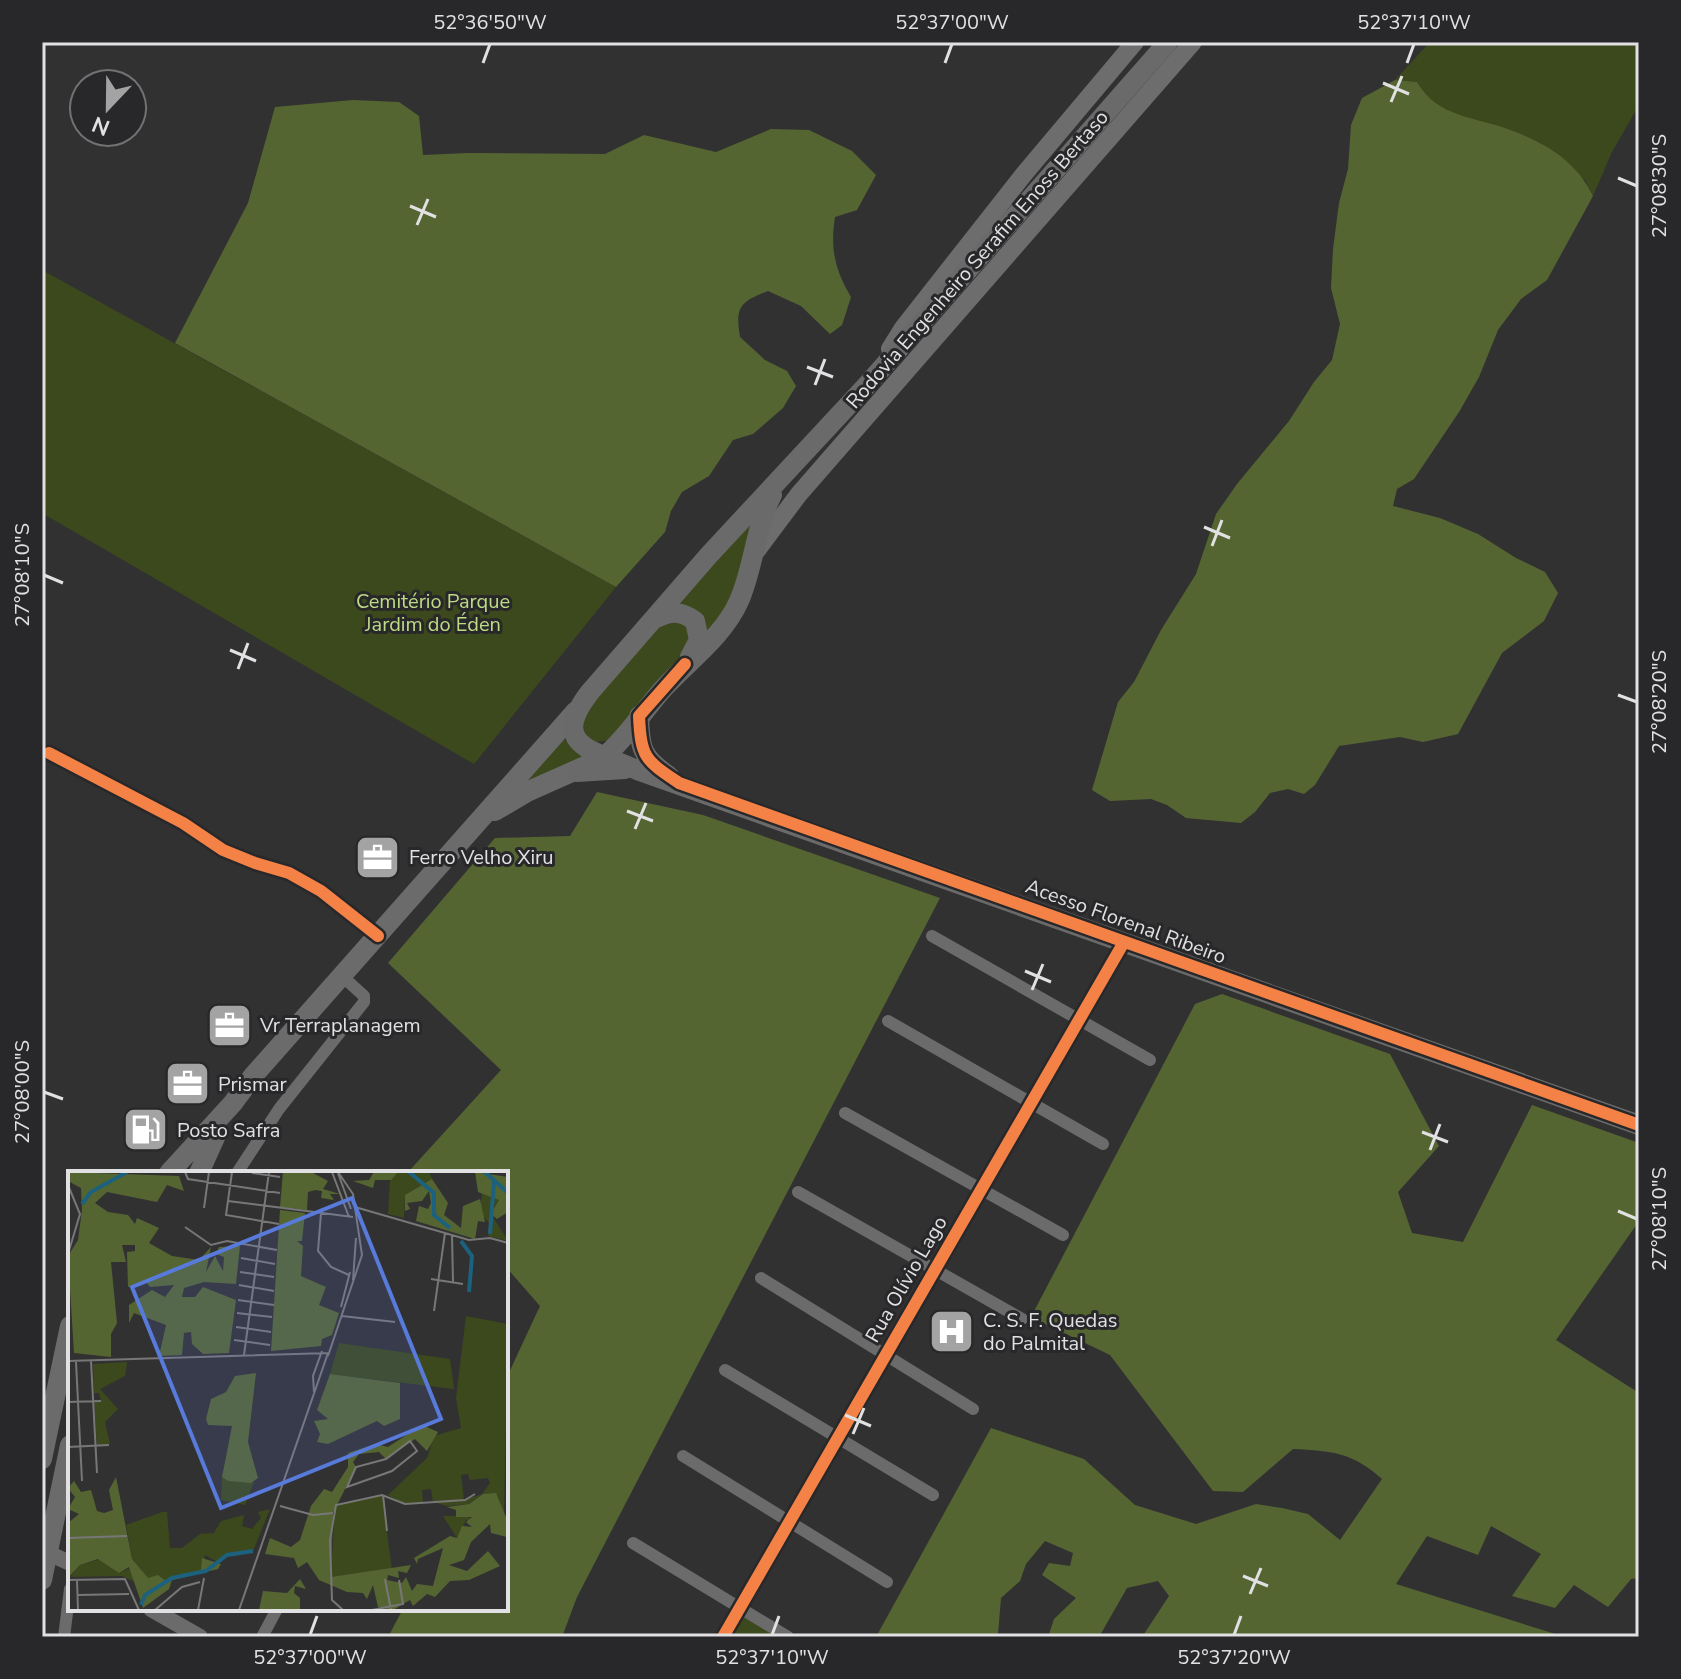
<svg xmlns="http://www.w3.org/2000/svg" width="1681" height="1679" viewBox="0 0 1681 1679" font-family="'Nunito Sans',sans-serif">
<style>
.green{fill:#3c491c}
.forest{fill:#556532}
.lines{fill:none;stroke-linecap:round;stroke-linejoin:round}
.minor{stroke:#6b6b6b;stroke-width:12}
.tertiary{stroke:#6b6b6b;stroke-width:16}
.secondary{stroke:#6e6d6e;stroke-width:18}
.primary{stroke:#6c6b6c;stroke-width:20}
.trunk{stroke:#6a6a6a;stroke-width:20}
.cycleway-casing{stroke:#282729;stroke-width:17}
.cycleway{stroke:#f48246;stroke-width:12}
.ticks{fill:none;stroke:#e1e0e2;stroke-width:3}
.labels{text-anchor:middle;stroke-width:6;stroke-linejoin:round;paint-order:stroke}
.street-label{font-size:20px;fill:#e1e0e2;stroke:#282729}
.park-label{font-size:20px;fill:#bedb84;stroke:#282729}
.poi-label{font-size:20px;fill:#e1e0e2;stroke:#282729;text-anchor:start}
.inset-river{fill:none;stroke:#1c617e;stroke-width:4}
.inset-road{fill:none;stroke:#787778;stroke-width:2}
.view{fill:#587adb;fill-opacity:0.15;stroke:#587adb;stroke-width:4}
.inset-edge{fill:none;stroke:#e1e0e2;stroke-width:4}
.neatline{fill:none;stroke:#e1e0e2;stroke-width:3}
.ticks-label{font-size:20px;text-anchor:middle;fill:#e1e0e2}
</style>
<rect width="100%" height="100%" fill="#323132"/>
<!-- green -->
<path class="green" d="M1430 42H1639V105L1612 152 1593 196 1585 180 1470 119 1447 111 1424 96 1417 82 1395 80Z
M42 270 616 587 474 764 42 513Z
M754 518 741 580 709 638 701 620 680 603Z
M663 622H684L693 644 611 740 596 742 585 736 582 715Z
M562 738 593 756 522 786Z
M742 1616 778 1637H729Z"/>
<!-- forest -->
<path class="forest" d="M1395 80 1417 82C1437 118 1478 117 1513 131 1547 144 1577 162 1593 196L1547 280 1521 299 1498 330 1479 377 1459 412 1414 479 1397 489 1393 506 1440 518 1478 534 1516 558 1545 572 1558 593 1544 621 1502 653 1458 734 1423 742 1400 737 1339 746 1315 785 1304 794 1288 789 1270 793 1255 812 1241 823 1186 818 1167 805 1151 799 1110 801 1092 790 1118 702 1134 682 1161 630 1196 574 1216 514 1237 484 1289 421 1314 382 1332 360 1340 324 1331 288 1333 249 1339 203 1348 169 1351 125 1362 98Z
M353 100 399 102 419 116 423 155 468 153 605 154 644 135 716 152 771 129 809 130 852 151 876 175 857 210 835 217C830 249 835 270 851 297L842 325 830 334 801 306 768 291C740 302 735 307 740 337L765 360 787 371 796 386 783 408 753 434 733 440 709 476 682 492 671 511 665 532 616 587 175 343 248 203 275 107Z
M597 792 703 815 940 898 577 1597 562 1637H388L403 1609H506V1379L540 1306 506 1267V1173H413L410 1170 501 1070 388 963 495 838 570 836Z
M1222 994 1390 1054 1439 1146 1398 1192 1412 1233 1463 1242 1532 1105 1639 1143V1221L1556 1340 1639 1393V1578L1631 1579 1608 1607 1574 1585 1555 1608 1512 1596 1541 1554 1491 1526 1478 1555 1427 1536 1396 1584 1565 1637H1142L1169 1596 1158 1581 1127 1588 1099 1637H1048L1054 1619 1076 1598 1042 1575 1049 1563 1070 1566 1073 1553 1045 1541 1026 1564 1020 1581 1001 1598 998 1634 1000 1637H876L991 1428 1084 1459 1135 1505 1196 1524 1256 1504 1282 1508 1308 1514 1340 1540 1382 1479C1352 1452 1332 1451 1293 1449L1243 1492 1213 1491 1110 1355 1031 1317 1195 1004Z"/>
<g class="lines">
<!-- minor -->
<path class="minor" d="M49 753 183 823 223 850 255 863 289 873 321 891 378 936
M932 936 1150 1060
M888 1021 1103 1144
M845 1113 1063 1235
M237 1173 279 1109 364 1002V996L342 976
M798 1192 1022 1319
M761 1278 973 1409
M725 1370 933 1495
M683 1456 887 1582
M633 1543 788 1637
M64 1637 70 1589
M262 1637 277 1609"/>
<!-- tertiary -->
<path class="tertiary" d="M48 1553 70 1563
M151 1609 200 1637
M723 1637 1124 942"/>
<!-- secondary -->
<path class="secondary" d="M890 349 903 328 1024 174 1135 42
M757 550 799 494 1193 42"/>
<!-- primary -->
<path class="primary" d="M495 811 529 791 592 763
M169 1173 233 1103 253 1076 576 711
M199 1173 218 1131
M42 1459 70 1326
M42 1580 70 1445"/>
<!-- trunk -->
<path class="trunk" d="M1168 42 867 385 709 555 590 692C548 746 593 750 637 770L1639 1125
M654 619C671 611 680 610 695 621L699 640 690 657
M639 716C640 748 641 757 669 776
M605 756C627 737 643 712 662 690 688 661 723 637 739 601 754 567 755 528 772 495
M577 772 625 769"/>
<defs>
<path id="cycleway" d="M685 664 639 716C641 758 645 760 679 783L1639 1125
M49 753 183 823 223 850 255 863 289 873 321 891 378 936
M723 1637 1124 942"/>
</defs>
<!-- cycleway casing -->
<use href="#cycleway" class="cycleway-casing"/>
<!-- cycleway -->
<use href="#cycleway" class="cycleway"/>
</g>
<!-- ticks -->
<path class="ticks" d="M483 63 490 44M945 63 952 44M1407 63 1414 44M1383 83 1409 94M1391 102 1402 76M1618 178 1637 186M410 206 436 217M417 225 428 199M807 367 833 377M815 385 825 359M1204 527 1230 538M1212 546 1222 520M44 575 63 583M230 650 256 661M238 669 248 643M1618 695 1637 702M627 811 653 821M635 829 646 803M1025 971 1051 982M1032 990 1043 964M44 1092 63 1099M1422 1132 1448 1142M1430 1150 1440 1124M1618 1211 1637 1219M845 1415 871 1426M853 1434 864 1408M1243 1576 1268 1586M1250 1594 1261 1568M310 1635 317 1616M772 1635 779 1616M1234 1635 1241 1616"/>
<!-- icons -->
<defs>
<symbol id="office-square" viewBox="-11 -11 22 22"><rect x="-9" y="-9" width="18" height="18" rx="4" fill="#a4a3a4" stroke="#282729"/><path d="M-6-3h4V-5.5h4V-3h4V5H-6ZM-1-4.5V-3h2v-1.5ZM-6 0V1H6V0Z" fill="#fff"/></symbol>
<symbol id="fuel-square" viewBox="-11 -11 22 22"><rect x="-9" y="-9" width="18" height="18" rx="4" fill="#a4a3a4" stroke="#282729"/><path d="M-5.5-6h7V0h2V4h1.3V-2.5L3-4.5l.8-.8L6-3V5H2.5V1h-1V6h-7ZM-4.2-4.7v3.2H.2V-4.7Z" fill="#fff"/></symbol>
<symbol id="hospital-square" viewBox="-11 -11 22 22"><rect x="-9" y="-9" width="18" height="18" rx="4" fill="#a4a3a4" stroke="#282729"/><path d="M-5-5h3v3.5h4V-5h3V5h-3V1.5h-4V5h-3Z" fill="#fff"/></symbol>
</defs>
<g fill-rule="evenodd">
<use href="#office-square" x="352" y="832" width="51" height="51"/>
<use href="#office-square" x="204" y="1000" width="51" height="51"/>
<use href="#office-square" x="162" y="1058" width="51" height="51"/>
<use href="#fuel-square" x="120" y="1104" width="51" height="51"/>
<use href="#hospital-square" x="926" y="1306" width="51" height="51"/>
</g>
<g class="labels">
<!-- street labels -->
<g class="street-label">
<text transform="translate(977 259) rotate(-49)" y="7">Rodovia Engenheiro Serafim Enoss Bertaso</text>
<text transform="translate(1126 921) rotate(20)" y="7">Acesso Florenal Ribeiro</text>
<text transform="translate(906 1279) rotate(-60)" y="7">Rua Olívio Lago</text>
</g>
<!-- park labels -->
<g class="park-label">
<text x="433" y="608">Cemitério Parque<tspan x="433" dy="23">Jardim do Éden</tspan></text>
</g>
<!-- poi labels -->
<g class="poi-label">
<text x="409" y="864">Ferro Velho Xiru</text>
<text x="260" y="1032">Vr Terraplanagem</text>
<text x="218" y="1091">Prismar</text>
<text x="177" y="1137">Posto Safra</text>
<text x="983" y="1327">C. S. F. Quedas<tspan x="983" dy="23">do Palmital</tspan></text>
</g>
</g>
<!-- overview -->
<g transform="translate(68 1171)">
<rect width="440" height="440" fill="#323132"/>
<path d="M330 1H361L364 8 337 24 336 47 320 43 322 9ZM414 21 431 29 423 43 440 70 420 65 421 52 412 41ZM398 145 440 153 436 343 415 323 400 333 379 335 365 331 363 318 354 319 355 332 335 333 320 324 359 287 366 265 393 257 388 227ZM400 303 402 309 420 307 422 312 414 323 396 329 393 304ZM271 172 382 188 386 218 262 203ZM59 191 57 205 32 218 50 238 37 251 42 273 29 274 26 231 33 230 31 222H26L25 193ZM154 306 186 311 177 334 153 329ZM314 324 324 399 263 406 267 334ZM202 338 185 380 159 384 151 392 137 384 134 399 99 411 80 408 64 388 58 354 94 341H99L102 377H114L132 363 146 362 153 350 176 344 174 355 184 358 193 347 190 341ZM375 345H399L405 349H398L389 367ZM33 388 51 402 63 397 67 411 54 405 2 406 12 394Z" fill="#3c491c" fill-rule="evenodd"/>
<path d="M0 1 111 5 116 20 99 14 89 31 39 21 27 32 40 41 60 44 67 53 69 47 91 57 81 72 104 85 131 89 143 76 138 101 147 85 155 100 156 86 148 83 151 76 172 75 168 113 136 111 116 117 114 126H127L135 116 168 129 161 182 135 183 124 173 123 161 116 162 114 184 91 185 98 154 66 142 61 152V134L84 119 97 126 106 114 82 116 78 111 60 116 59 81 67 80V74H54L58 91H43L49 152 43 163V186L6 182 0 85 10 69 14 39 13 17 0 10ZM215 1H243L260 10 255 18 272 23H262L266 29 253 27 254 20 247 19 240 21 239 39 212 36ZM283 1H330L323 9H307L305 17 285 10 301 9 306 1ZM407 1 440 6V41L429 48 423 43 431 29 410 21ZM364 8 380 32 376 44 393 57 395 35 412 28 417 51 410 50 407 68 348 50 351 35 360 38 363 32 361 20 354 30 339 32 342 38 337 40V24ZM212 39 237 42 234 70H229L235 75 233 105 258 116 251 134 271 142 264 164 254 168 253 175 203 180ZM188 202 180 271 190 307 183 312 160 310 154 306 164 255 140 254 138 248 143 228 158 221 167 205ZM262 203 332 212V248L316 255 309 250 260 273 249 271 252 263 246 250 260 248 249 239ZM354 254 370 261 359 280 347 268 318 288 311 281 291 283 285 291 288 296 265 342 263 406 343 394 339 402 330 400 331 407 320 404 319 409 334 412 338 406 344 420 349 413 365 415 375 377 350 388 349 393 346 387 382 365 389 367 394 355 404 356 398 351 404 346H388V339L379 336 401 333 415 323 428 322 440 351 439 366 423 362 422 353 403 371 396 389 381 394 399 400 420 380 432 395 401 409 382 410 367 426 359 423 345 435 342 429 325 439 310 436 305 414 299 428 295 422 279 421 251 409 239 391 230 397 226 387 197 383 202 367 223 376 232 369 243 335 256 318 264 321 280 296V282L307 273 320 276ZM48 306 64 388 80 407 90 404 99 411 106 405 133 399 134 387 153 393 150 398 104 409 101 418 75 437 61 396 51 402 30 388 12 394 0 407V352L11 343 0 338 7 326 0 317 6 310 13 321 23 319 29 340 36 342 45 339 41 319ZM232 408 238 418 227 415 226 422 232 427V439H191L195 420 219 422Z" fill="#556532"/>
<path class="inset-river" d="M341 1 366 22V44L382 57M417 1 440 22M14 33 23 21 59 1M422 63 426 11M393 70 404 85 401 121M73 434 77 424 104 407 138 400 159 384 185 380"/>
<path class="inset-road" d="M117 1 120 8 212 22M164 1 158 44 211 53M264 1 281 46M184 2 212 6M270 2 283 38M0 14 12 43 0 83M160 30 285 46M287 36 401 69 422 67 440 72M136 37 141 1M253 42 250 80 263 96 281 104M117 56 143 74 159 70 209 79M384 64 385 111M173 87 207 93M172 101 206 106M363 108 395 113M285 109 288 67M171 114 206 120M170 129 206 134M273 136 282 101M366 140 377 62M169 142 204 146M274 145 327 151M168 156 203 161M166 169 202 174M176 184 201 1M260 185 294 84 285 23 270 1M0 190 260 182 171 439M23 190 29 302M8 191 14 310M246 221 245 205 254 180M0 231 33 230M342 270 349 280 324 300 279 316 288 296 318 288ZM0 276 41 274M315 324 319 360M212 335 245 344 265 342M0 367 59 365M317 408 323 439M0 409 57 408 71 439M9 409 10 439M10 424 61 423M87 439 114 416 132 411M130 439 136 407M275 439 264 429 262 369 268 334 314 324 337 333 397 329 407 323M304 439 335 433 331 409"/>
<path class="view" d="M284 27 373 248 153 337 64 116Z"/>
<rect width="440" height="440" class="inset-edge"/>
</g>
<!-- border -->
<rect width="1681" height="1679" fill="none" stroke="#282729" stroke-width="88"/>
<!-- north arrow -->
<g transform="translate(108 108) rotate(202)"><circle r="38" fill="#282729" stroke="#727173" stroke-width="2"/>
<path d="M0-6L14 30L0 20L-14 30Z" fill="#a4a3a4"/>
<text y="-12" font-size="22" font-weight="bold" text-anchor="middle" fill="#e1e0e2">N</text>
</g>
<rect x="44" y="44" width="1593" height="1591" class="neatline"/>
<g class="ticks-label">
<text x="490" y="29">52°36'50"W</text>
<text x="952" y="29">52°37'00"W</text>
<text x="1414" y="29">52°37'10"W</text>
<text transform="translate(1659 186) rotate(-90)" y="7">27°08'30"S</text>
<text transform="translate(22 575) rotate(-90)" y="7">27°08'10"S</text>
<text transform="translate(1659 702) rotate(-90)" y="7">27°08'20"S</text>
<text transform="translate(22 1092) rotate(-90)" y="7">27°08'00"S</text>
<text transform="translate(1659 1219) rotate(-90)" y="7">27°08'10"S</text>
<text x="310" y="1664">52°37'00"W</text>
<text x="772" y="1664">52°37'10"W</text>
<text x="1234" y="1664">52°37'20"W</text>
</g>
</svg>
